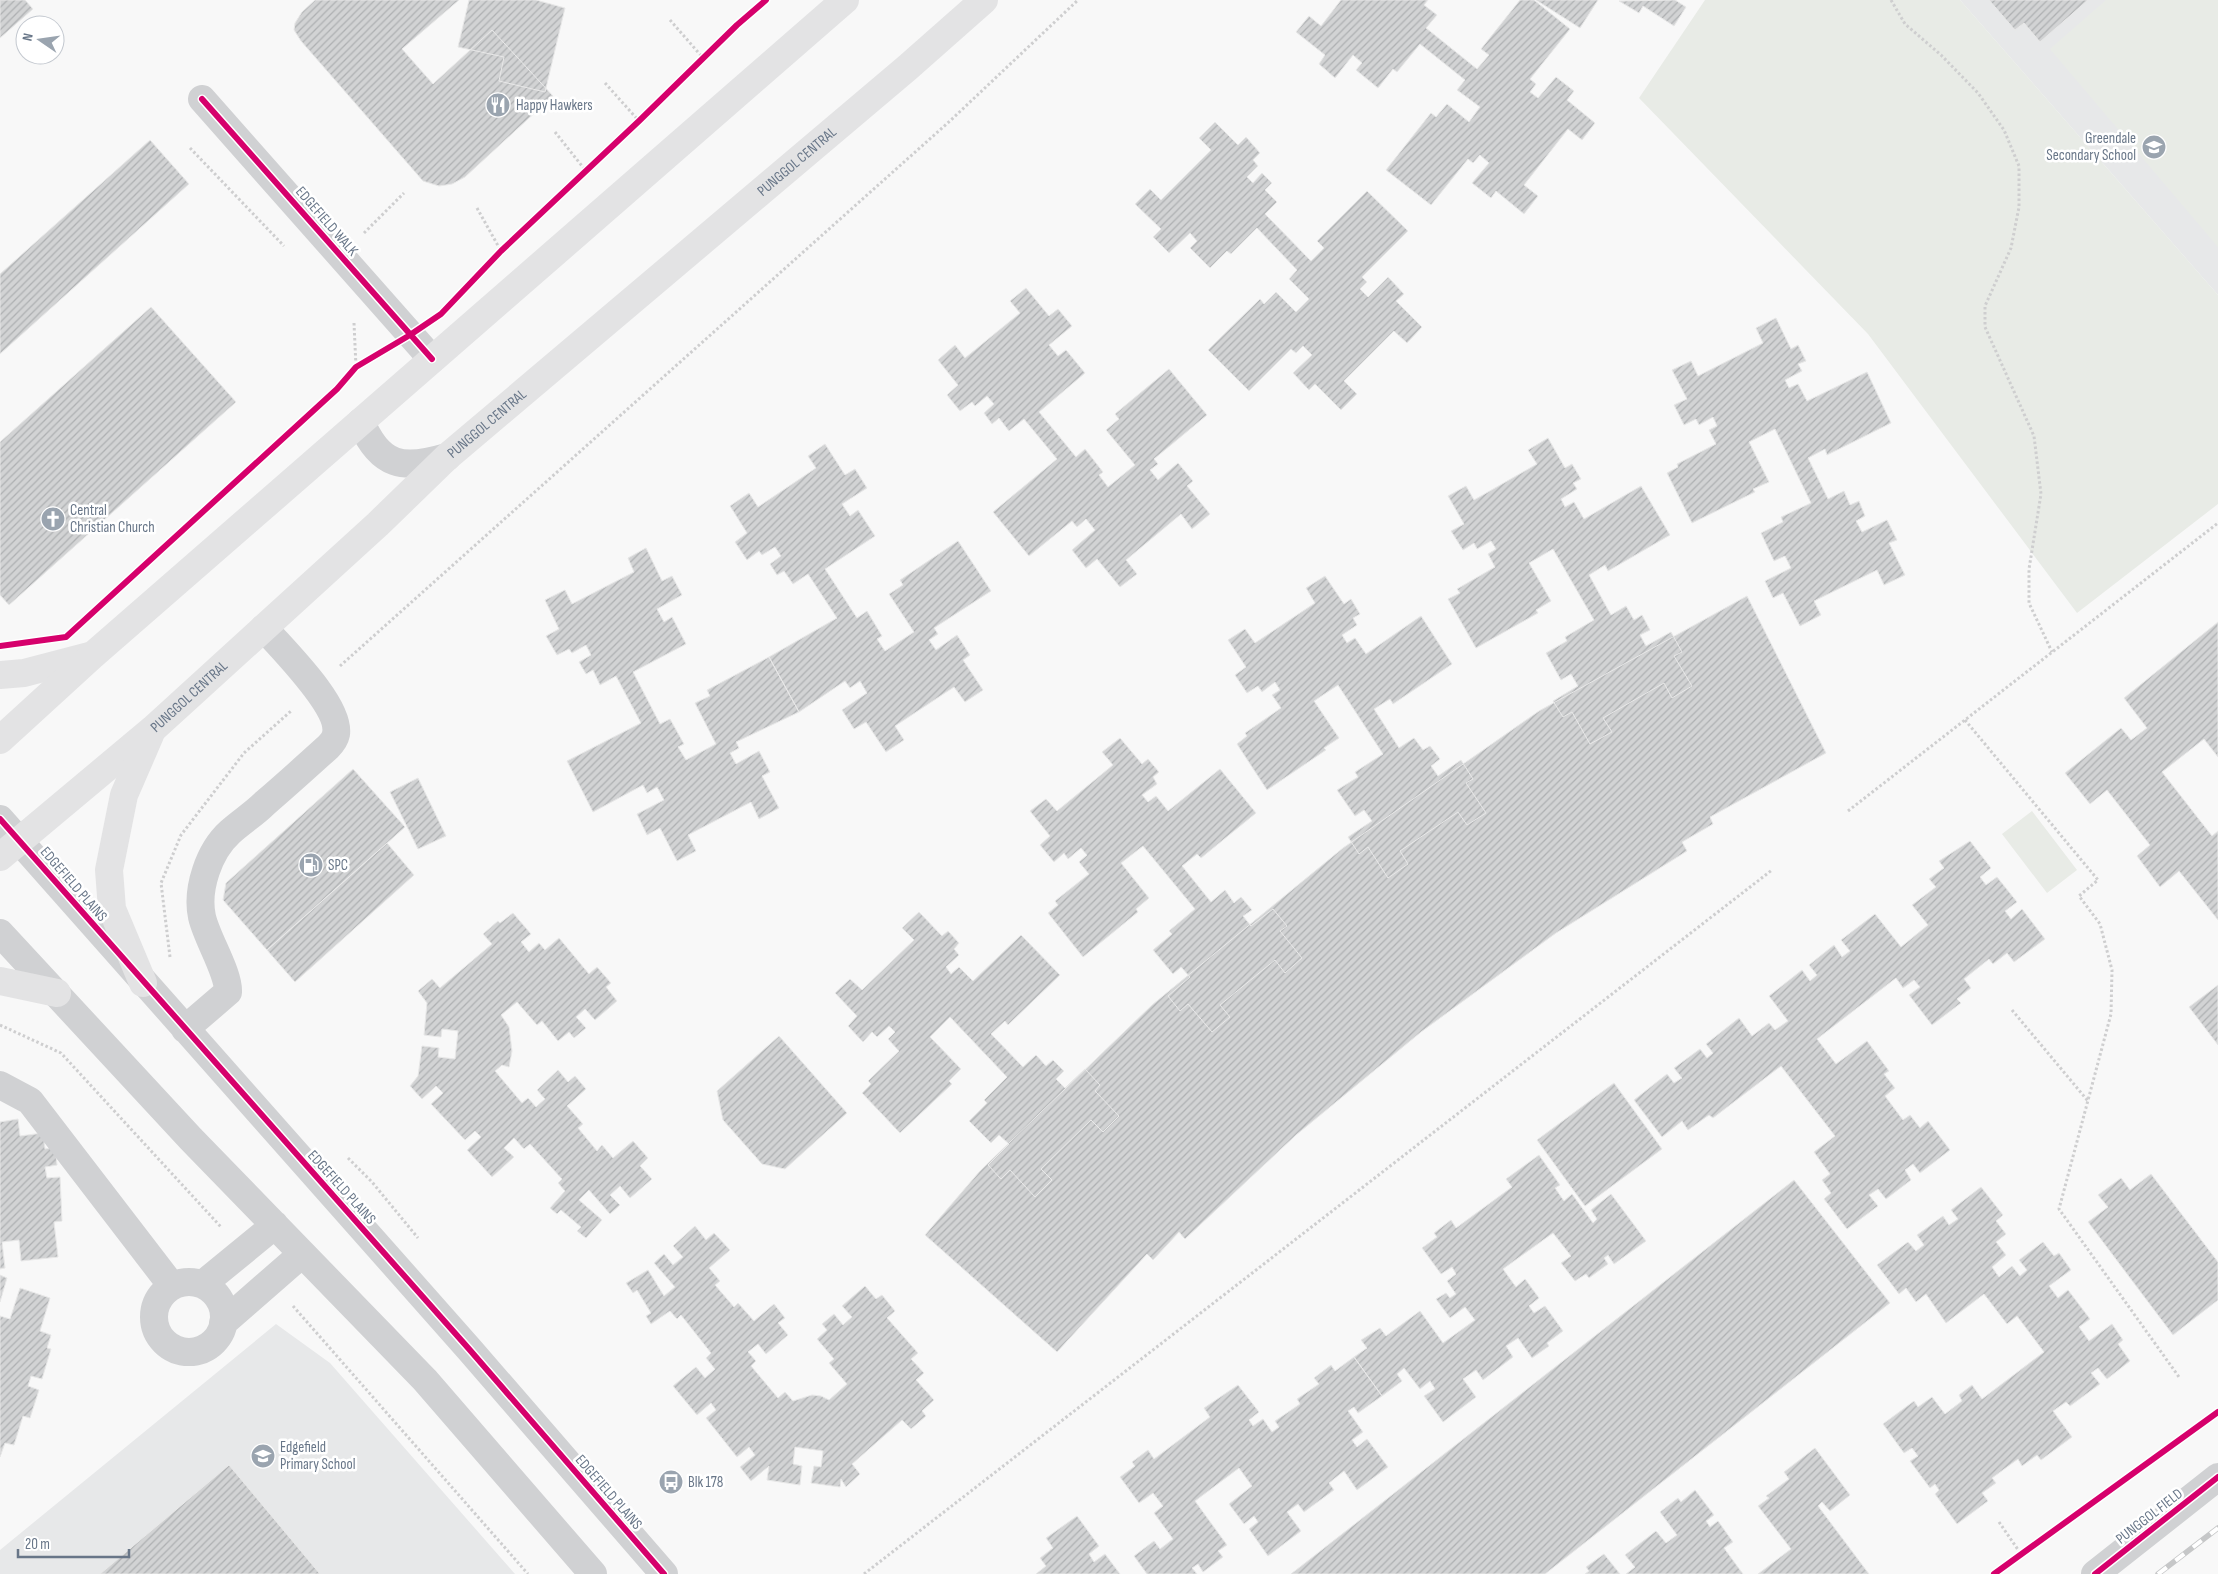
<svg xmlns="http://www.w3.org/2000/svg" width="2218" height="1574" viewBox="0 0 2218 1574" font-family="'Sofia Sans Condensed',sans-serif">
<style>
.built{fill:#e7e8e9}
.green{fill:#e8ebe6}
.building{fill:url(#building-hatch);stroke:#e8e8e8}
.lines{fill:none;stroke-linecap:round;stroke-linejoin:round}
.path{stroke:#cececf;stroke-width:3;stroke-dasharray:2.5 2.5;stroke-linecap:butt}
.minor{stroke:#d0d1d3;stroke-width:28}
.major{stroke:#e3e3e4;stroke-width:28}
.rail-casing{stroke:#c6c7c8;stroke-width:5.5}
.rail{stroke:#fff;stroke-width:4;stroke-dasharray:11;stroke-linecap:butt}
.cycleway-casing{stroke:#fff;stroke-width:9}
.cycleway{stroke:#d6006c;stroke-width:6}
.labels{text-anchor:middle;stroke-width:5;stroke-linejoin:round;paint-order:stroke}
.poi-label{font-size:15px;fill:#687688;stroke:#fff;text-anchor:start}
.street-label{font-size:15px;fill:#687688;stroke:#fff}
</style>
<defs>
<pattern id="building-hatch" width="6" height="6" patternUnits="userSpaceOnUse" patternTransform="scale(1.25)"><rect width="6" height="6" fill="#d2d3d4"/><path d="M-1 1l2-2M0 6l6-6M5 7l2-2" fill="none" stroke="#aeb0b2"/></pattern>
</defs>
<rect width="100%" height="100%" fill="#f8f8f8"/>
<!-- built -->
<path class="built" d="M1960 0H2218V295Z
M276 1324 330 1363 515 1574H0V1550Z"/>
<!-- green -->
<path class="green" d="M1705 0H1960L2218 295V504L2077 613 1868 334 1639 98Z
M2106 0H2218V247L2050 49Z
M2032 811 2077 870 2047 893 2002 834Z"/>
<!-- building -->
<path class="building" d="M0 0H25L33 9 0 38Z
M315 0H459L402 49 433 84 492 30 553 96 465 177 452 184 439 186 423 181 301 41 294 30 295 23 302 12Z
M469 0H536L565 8 545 92 499 81 504 57 458 47Z
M1341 0H1428L1424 5 1437 15 1426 28 1477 69 1489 55 1481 49 1520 0H1534L1570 29 1530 79 1536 84 1530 92 1538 98 1556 77 1574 91 1567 100 1595 123 1582 140 1568 129 1524 185 1538 196 1524 214 1496 191 1491 198 1472 183 1489 163 1480 155 1473 163 1468 159 1431 205 1386 170 1431 113 1436 117 1447 104 1469 122 1480 107 1457 90 1465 80 1420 44 1397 72 1393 69 1378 88 1356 70 1362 63 1353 55 1335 78 1319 64 1325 55 1296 32 1309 16 1321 26Z
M1536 0H1598L1580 28Z
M1675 0 1686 7 1674 26 1643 6 1639 13 1619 1Z
M1989 0H2088L2040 42 2024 23 2015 30Z
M1215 122 1238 145 1246 137 1260 153 1253 160 1258 166 1247 177 1253 183 1262 173 1272 183 1265 190 1277 202 1265 214 1311 261 1324 248 1317 241 1367 191 1408 231 1362 277 1367 282 1360 289 1368 297 1388 277 1404 294 1396 301 1422 327 1407 343 1394 331 1344 381 1357 394 1341 410 1315 384 1309 390 1293 373 1312 355 1303 346 1296 353 1291 349 1249 391 1208 350 1260 299 1264 304 1276 292 1296 312 1309 299 1289 279 1297 270 1257 228 1231 254 1227 251 1210 268 1190 248 1197 241 1190 233 1169 253 1153 237 1161 229 1135 204 1150 189 1161 200 1211 150 1199 138Z
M150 140 189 184 0 354V274Z
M1026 288 1049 316 1058 309 1072 326 1049 345 1058 356 1066 350 1085 373 1039 412 1076 457 1085 449 1103 472 1099 475 1108 487 1135 465 1106 430 1119 419 1115 414 1169 369 1207 415 1154 459 1158 464 1150 470 1158 480 1178 463 1193 481 1187 486 1210 514 1192 529 1181 514 1126 560 1137 574 1120 587 1097 559 1086 568 1072 550 1095 530 1086 519 1077 527 1072 521 1029 556 993 512 1057 459 1024 419 1009 431 999 418 992 424 984 413 994 404 987 396 975 406 972 402 960 411 947 395 958 385 938 360 955 345 965 358 1020 313 1010 301Z
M151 307 236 402 9 605 0 595V442Z
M1776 318 1791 349 1798 345 1806 361 1798 364 1802 371 1785 380 1789 388 1798 384 1807 401 1867 372 1891 423 1827 455 1825 449 1808 458 1828 499 1844 491 1850 505 1859 501 1865 516 1856 521 1862 532 1887 520 1897 540 1889 543 1905 575 1884 585 1877 570 1814 601 1821 615 1800 626 1783 593 1773 598 1765 581 1791 568 1785 556 1774 561 1761 533 1783 522 1781 517 1811 503 1775 429 1749 442 1769 482 1753 489 1755 492 1692 523 1667 473 1678 467 1677 464 1716 444 1709 430 1717 426 1713 417 1699 425 1696 419 1684 425 1674 405 1687 399 1672 370 1691 361 1698 376 1763 343 1756 328Z
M1548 438 1565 468 1572 464 1581 479 1573 483 1577 489 1561 499 1565 507 1574 502 1584 519 1641 486 1670 535 1608 571 1605 565 1589 575 1611 615 1626 606 1634 620 1642 615 1650 630 1640 635 1646 646 1671 632 1682 652 1674 656 1692 686 1672 698 1664 683 1603 718 1612 732 1590 744 1572 712 1563 717 1553 701 1578 686 1571 674 1561 680 1546 653 1567 641 1565 637 1594 620 1553 549 1529 563 1551 601 1536 610 1538 613 1476 648 1448 599 1460 593 1457 589 1495 567 1488 554 1496 549 1491 541 1477 549 1474 543 1463 550 1451 531 1464 524 1448 496 1466 486 1474 500 1537 464 1528 450Z
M825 444 845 475 855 469 867 488 842 504 850 516 858 510 875 536 825 569 857 618 867 611 882 636 877 639 885 651 914 632 889 594 903 585 900 580 958 541 991 591 934 628 938 634 929 640 936 650 957 635 970 655 963 660 983 690 965 702 954 687 895 726 904 740 886 752 866 722 854 729 842 710 867 693 860 681 850 688 845 681 799 712 769 657 837 618 808 574 793 584 784 571 777 575 770 564 781 556 775 547 762 555 759 551 747 560 735 542 747 533 730 506 749 493 758 507 816 468 808 456Z
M646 548 662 581 672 576 682 595 657 609 664 622 672 617 686 644 633 672 660 724 670 719 684 744 678 747 686 760 716 744 695 703 710 696 707 690 769 657 799 712 736 742 739 748 730 753 736 764 759 751 770 772 762 776 779 808 759 819 751 802 688 835 696 851 677 861 660 828 647 835 637 814 664 800 657 787 647 793 643 785 593 812 567 761 641 723 616 676 600 685 593 670 586 674 579 662 591 655 586 645 572 653 569 649 557 655 546 636 559 629 545 600 565 590 572 604 634 572 628 558Z
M1325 576 1344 604 1351 599 1360 614 1353 618 1357 625 1342 635 1347 643 1355 638 1366 654 1421 616 1452 664 1393 704 1390 699 1374 709 1399 748 1414 738 1423 750 1430 746 1440 759 1431 766 1438 776 1461 760 1473 779 1466 783 1486 813 1467 825 1458 812 1400 851 1408 864 1388 878 1368 847 1359 854 1348 837 1372 821 1364 810 1355 816 1337 790 1358 777 1355 772 1383 754 1338 685 1314 701 1339 738 1324 748 1326 750 1267 790 1237 744 1247 736 1245 733 1281 708 1272 695 1280 690 1275 682 1262 692 1258 686 1247 693 1235 675 1246 667 1228 640 1245 629 1255 643 1315 603 1306 588Z
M1747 596 1826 753 1710 817 1713 824 1682 842 1687 851 1556 933 1421 1032 1296 1135 1185 1239 1179 1232 1153 1260 1147 1254 1057 1352 925 1235 980 1171 1152 1005 1343 848 1539 711Z
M2218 622V757L2204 739 2162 772 2212 836 2218 831V920L2179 871 2160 887 2137 856 2150 845 2107 790 2090 804 2065 773 2121 728 2131 740 2147 728 2124 698Z
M1120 738 1142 764 1148 759 1159 772 1153 777 1157 784 1142 795 1148 802 1156 796 1168 811 1220 769 1256 813 1201 858 1197 854 1182 866 1211 902 1225 890 1234 903 1241 897 1252 910 1243 916 1251 926 1273 909 1287 926 1280 931 1302 958 1285 973 1275 960 1220 1005 1230 1017 1212 1032 1188 1004 1180 1011 1168 996 1190 977 1181 967 1173 974 1153 950 1172 934 1169 931 1195 909 1143 846 1121 863 1149 898 1136 909 1138 912 1083 957 1048 913 1058 905 1055 901 1089 874 1079 862 1087 855 1081 848 1068 859 1064 853 1054 862 1040 845 1050 836 1030 811 1046 799 1057 811 1113 765 1102 752Z
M353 769 405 827 267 950 223 900 226 883Z
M418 778 446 836 418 849 390 792Z
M1970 841 1991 868 1980 877 1986 885 1997 877 2017 902 2005 911 2011 919 2022 909 2045 939 2014 962 2007 953 1993 964 1989 959 1964 979 1971 988 1957 999 1961 1003 1932 1025 1909 995 1920 987 1914 980 1903 988 1896 978 1817 1039 1836 1064 1867 1041 1889 1071 1884 1074 1895 1088 1885 1096 1903 1120 1910 1115 1920 1128 1928 1121 1950 1150 1920 1173 1913 1164 1905 1170 1911 1180 1886 1199 1878 1189 1869 1195 1878 1206 1847 1229 1824 1199 1831 1193 1822 1180 1830 1174 1814 1152 1835 1136 1781 1066 1713 1118 1709 1115 1688 1130 1682 1121 1662 1137 1634 1100 1667 1074 1674 1083 1682 1078 1674 1068 1700 1049 1707 1058 1713 1053 1706 1044 1739 1018 1752 1036 1769 1023 1775 1030 1788 1021 1769 996 1802 970 1810 981 1817 975 1809 965 1834 945 1842 957 1850 951 1841 940 1875 914 1901 947 1928 925 1912 905 1936 887 1929 879 1944 868 1939 861Z
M387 843 414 875 295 982 267 950Z
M919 912 942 936 948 931 959 943 954 949 959 955 946 967 951 974 959 967 973 981 1021 935 1060 975 1008 1025 1005 1021 991 1034 1023 1067 1036 1055 1046 1066 1053 1060 1064 1071 1056 1079 1065 1088 1085 1069 1100 1085 1095 1091 1119 1116 1103 1132 1091 1120 1041 1169 1052 1180 1035 1197 1010 1170 1001 1179 988 1165 1009 1144 999 1135 991 1143 969 1121 987 1103 984 1100 1007 1077 950 1017 930 1037 961 1069 949 1081 952 1084 900 1133 862 1093 871 1084 868 1081 899 1051 888 1039 895 1032 889 1026 877 1037 872 1032 863 1042 848 1026 857 1016 835 993 850 979 862 990 914 940 902 928Z
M513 913 531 934 521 942 529 952 539 943 545 950 559 938 589 974 597 967 611 983 606 987 617 1001 595 1020 585 1009 576 1017 586 1028 574 1038 569 1032 558 1041 542 1021 537 1025 517 1002 501 1015 509 1027 512 1051 509 1067 502 1065 495 1071 522 1103 528 1098 536 1107 545 1099 537 1090 558 1070 568 1082 575 1076 586 1089 567 1106 583 1124 578 1128 597 1151 602 1145 613 1158 633 1141 648 1158 640 1166 652 1179 630 1198 620 1186 610 1195 620 1205 610 1214 589 1190 579 1200 602 1220 586 1238 577 1231 581 1227 561 1210 557 1214 550 1208 565 1191 558 1183 562 1179 530 1144 524 1149 514 1138 504 1148 514 1157 492 1177 467 1150 481 1137 475 1131 465 1140 431 1104 443 1093 436 1086 422 1099 410 1086 418 1076 422 1046 439 1048 438 1057 455 1059 458 1031 442 1029 441 1037 424 1035 427 1003 418 991 432 979 440 988 492 944 483 934 498 921 500 923Z
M2218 985V1045L2189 1007Z
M779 1036 847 1113 785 1169 762 1164 723 1120 717 1091Z
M1614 1083 1662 1149 1585 1206 1537 1140Z
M18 1119 20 1136 43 1133 45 1149 55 1147 57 1165 45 1167 47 1178 60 1177 62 1221 54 1222 58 1257 21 1261 19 1240 2 1242 5 1268 0 1269V1122Z
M1539 1155 1560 1185 1555 1188 1564 1201 1572 1194 1593 1223 1597 1219 1591 1210 1611 1194 1646 1241 1614 1264 1608 1255 1604 1258 1608 1264 1589 1278 1586 1274 1575 1281 1561 1263 1571 1256 1553 1233 1503 1269 1516 1287 1525 1279 1539 1298 1529 1306 1534 1313 1545 1306 1563 1331 1547 1343 1549 1346 1532 1358 1518 1338 1506 1346 1513 1357 1483 1380 1476 1370 1463 1379 1476 1397 1443 1422 1424 1396 1435 1389 1430 1381 1420 1389 1404 1368 1397 1374 1402 1381 1382 1396 1354 1357 1367 1348 1361 1340 1380 1328 1386 1336 1420 1311 1443 1343 1475 1320 1465 1307 1450 1318 1436 1299 1446 1293 1450 1298 1456 1294 1447 1281 1456 1274 1452 1267 1441 1274 1422 1248 1437 1237 1434 1233 1451 1220 1456 1228 1512 1187 1506 1179Z
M2151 1174 2218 1262V1300L2173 1335 2088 1222 2108 1207 2098 1195 2121 1178 2130 1190Z
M1794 1180 1890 1303 1545 1574H1291Z
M1981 1187 2003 1215 1996 1221 2006 1234 1996 1242 2006 1255 1992 1267 1999 1277 2012 1266 2020 1276 2027 1270 2019 1260 2043 1242 2054 1256 2059 1253 2071 1270 2049 1286 2058 1298 2068 1290 2090 1319 2079 1327 2089 1341 2112 1324 2123 1340 2118 1344 2130 1361 2107 1379 2098 1368 2091 1373 2100 1384 2070 1406 2066 1402 2053 1411 2072 1437 2041 1460 2037 1455 2022 1466 2018 1459 1992 1478 1996 1483 1982 1493 1988 1501 1957 1524 1935 1494 1939 1490 1935 1484 1930 1488 1910 1461 1918 1456 1912 1448 1904 1453 1883 1424 1914 1401 1918 1407 1932 1397 1945 1414 1962 1401 1959 1395 1972 1385 1982 1399 2044 1352 2017 1316 2007 1324 1984 1294 1946 1323 1926 1294 1916 1302 1906 1288 1899 1294 1877 1265 1908 1242 1916 1251 1924 1245 1917 1235 1943 1216 1949 1225 1958 1219 1951 1210Z
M695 1226 706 1240 714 1233 730 1250 709 1268 720 1281 715 1285 734 1307 738 1303 754 1321 774 1304 785 1318 778 1323 788 1335 766 1354 758 1344 748 1352 756 1361 751 1366 778 1398 785 1392 793 1401 812 1395 821 1396 829 1400 847 1384 829 1363 834 1359 817 1339 827 1330 822 1324 834 1314 843 1325 852 1317 842 1306 865 1286 876 1299 882 1295 895 1311 887 1318 918 1353 911 1359 924 1373 916 1380 934 1400 922 1411 926 1416 911 1429 902 1420 852 1464 860 1474 846 1487 841 1479 840 1487 811 1483 814 1466 821 1467 823 1451 795 1447 793 1464 802 1466 800 1485 767 1480 769 1466 751 1481 740 1467 755 1455 749 1447 737 1457 706 1418 716 1410 711 1403 697 1415 673 1386 696 1367 705 1378 715 1369 706 1358 711 1353 681 1315 677 1319 670 1311 651 1324 646 1316 651 1313 637 1290 633 1293 626 1283 648 1270 664 1296 675 1287 654 1263 664 1254 673 1265 683 1257 673 1246Z
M0 1275 7 1278 0 1302Z
M20 1288 50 1298 40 1331 51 1335 47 1348 51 1349 42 1379 31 1376 28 1386 39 1390 30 1418 23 1416 14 1445 5 1443 0 1457V1316L10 1319Z
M1354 1357 1382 1396 1358 1413 1354 1407 1348 1411 1363 1432 1352 1440 1357 1447 1367 1439 1388 1467 1357 1490 1344 1471 1329 1483 1334 1490 1304 1512 1298 1504 1287 1512 1301 1531 1268 1556 1249 1529 1258 1522 1254 1516 1244 1524 1229 1504 1252 1486 1239 1468 1195 1501 1227 1545 1218 1551 1223 1557 1203 1572 1198 1564 1192 1568 1197 1574H1147L1134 1556 1154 1541 1160 1549 1173 1539 1154 1513 1163 1506 1153 1493 1139 1503 1120 1477 1135 1466 1132 1462 1148 1450 1154 1459 1210 1417 1204 1408 1238 1385 1259 1412 1249 1420 1253 1426 1263 1419 1272 1432 1279 1427 1275 1421 1300 1404 1297 1399 1319 1384 1314 1378 1331 1365 1335 1371Z
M1815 1448 1850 1495 1830 1511 1822 1502 1818 1506 1869 1574H1758L1791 1549 1758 1506 1769 1498 1766 1496 1789 1479 1784 1472Z
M229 1465 320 1574H100Z
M1695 1490 1714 1515 1706 1521 1710 1527 1718 1521 1733 1542 1724 1548 1743 1574H1626L1635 1567 1625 1555 1656 1531 1666 1543 1677 1535 1660 1512 1678 1498 1681 1502Z
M1077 1516 1099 1546 1089 1554 1094 1562 1105 1554 1120 1574H1036L1046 1566 1040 1558 1053 1548 1046 1538Z
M1604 1554 1620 1574H1585L1589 1571 1586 1567Z"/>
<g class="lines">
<!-- path -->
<path class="path" d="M1891 0 1905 24 1941 55 1978 93 2004 130 2019 166V207L2011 248 1985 306V327L2034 436 2041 494 2029 569V603L2052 652
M670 20 704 59
M605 83 639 121
M555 132 586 171
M190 148 284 246
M477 208 501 251
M364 233 404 193
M354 323 356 367
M340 666 951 120 1078 0
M1965 720 2098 880 2079 896 2100 924 2112 970 2111 1014 2059 1209 2179 1377
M1848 811 2218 523
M170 957 161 883 181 835 244 753 291 711
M2012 1010 2088 1101
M0 1025 61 1053 221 1227
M348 1158 372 1182 418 1238
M293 1306 528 1574
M1999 1522 2021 1554
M864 1574 1772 870"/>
<!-- minor -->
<path class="minor" d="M202 99 432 359
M361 422C380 467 403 470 447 457
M0 819 469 1349 664 1574
M0 933 191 1139 425 1380 593 1574
M185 1029 228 992C229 973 207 939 202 917 196 889 209 851 230 832 241 822 254 814 265 803 286 785 307 766 328 747 331 744 335 739 336 734 341 706 282 649 264 628
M0 1085 30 1101 172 1286
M154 1317a35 35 0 1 1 70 0a35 35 0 1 1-70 0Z
M203 1284 275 1225
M223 1323 302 1254
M2095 1574 2218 1477"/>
<!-- major -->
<g class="major">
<path d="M0 675 24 673 89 656"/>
<path d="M0 740 93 655 845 0"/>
<path id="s1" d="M0 857 153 729 378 524 447 457 907 68 984 0"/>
<path d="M0 981 57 993"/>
<path d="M143 983 112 909 109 870 124 795 150 735"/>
</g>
<defs>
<path id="rail" d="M2158 1574 2218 1528"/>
</defs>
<!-- rail casing -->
<use href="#rail" class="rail-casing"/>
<!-- rail -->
<use href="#rail" class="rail"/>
<defs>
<path id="cycleway" d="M202 99 432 359
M0 646 66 637 337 389 356 367 410 335 441 314 501 251 639 121 737 25 766 0
M0 819 469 1349 664 1574
M1994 1574 2218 1412
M2095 1574 2218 1477"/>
</defs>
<!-- cycleway casing -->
<use href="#cycleway" class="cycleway-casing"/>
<!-- cycleway -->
<use href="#cycleway" class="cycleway"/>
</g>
<!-- icons -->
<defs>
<symbol id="restaurant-disc" viewBox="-11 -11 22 22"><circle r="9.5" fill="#9aa4af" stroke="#fff"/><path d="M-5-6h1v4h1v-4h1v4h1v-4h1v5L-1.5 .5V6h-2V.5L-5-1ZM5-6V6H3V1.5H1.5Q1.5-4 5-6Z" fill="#fff"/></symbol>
<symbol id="school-disc" viewBox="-11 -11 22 22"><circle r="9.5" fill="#9aa4af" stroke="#fff"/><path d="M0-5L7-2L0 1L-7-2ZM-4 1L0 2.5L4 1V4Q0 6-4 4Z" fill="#fff"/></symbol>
<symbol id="church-disc" viewBox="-11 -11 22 22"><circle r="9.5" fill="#9aa4af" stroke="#fff"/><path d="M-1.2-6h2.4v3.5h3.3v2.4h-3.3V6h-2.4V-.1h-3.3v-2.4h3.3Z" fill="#fff"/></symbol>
<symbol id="fuel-disc" viewBox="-11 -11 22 22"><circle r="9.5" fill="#9aa4af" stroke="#fff"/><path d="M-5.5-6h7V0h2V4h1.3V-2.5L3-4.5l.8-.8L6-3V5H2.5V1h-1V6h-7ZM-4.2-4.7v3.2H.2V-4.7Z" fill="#fff"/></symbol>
<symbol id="bus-disc" viewBox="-11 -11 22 22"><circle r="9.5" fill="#9aa4af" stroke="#fff"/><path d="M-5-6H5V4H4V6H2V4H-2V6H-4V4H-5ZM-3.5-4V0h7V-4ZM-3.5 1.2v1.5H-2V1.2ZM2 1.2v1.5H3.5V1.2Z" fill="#fff"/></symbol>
</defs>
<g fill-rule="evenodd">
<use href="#restaurant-disc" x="484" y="91" width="28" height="28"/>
<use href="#school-disc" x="2140" y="133" width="28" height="28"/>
<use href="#church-disc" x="39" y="505" width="28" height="28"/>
<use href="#fuel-disc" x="297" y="851" width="28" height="28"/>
<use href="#school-disc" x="249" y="1442" width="28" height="28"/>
<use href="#bus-disc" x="657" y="1468" width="28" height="28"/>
</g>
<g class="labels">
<!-- poi labels -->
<g class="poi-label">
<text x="516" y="110">Happy Hawkers</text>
<text x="2136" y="143" text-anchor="end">Greendale<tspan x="2136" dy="17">Secondary School</tspan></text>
<text x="70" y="515">Central<tspan x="70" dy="17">Christian Church</tspan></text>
<text x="328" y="870">SPC</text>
<text x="280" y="1452">Edgefield<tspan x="280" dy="17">Primary School</tspan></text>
<text x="688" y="1487">Blk 178</text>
</g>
<!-- street labels -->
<g class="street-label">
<text dy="5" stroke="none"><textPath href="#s1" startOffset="1058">PUNGGOL CENTRAL</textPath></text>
<text transform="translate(327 221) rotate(49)" y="5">EDGEFIELD WALK</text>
<text dy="5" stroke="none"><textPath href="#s1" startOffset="652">PUNGGOL CENTRAL</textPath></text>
<text dy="5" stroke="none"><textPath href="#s1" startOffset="248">PUNGGOL CENTRAL</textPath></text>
<text transform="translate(74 884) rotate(49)" y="5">EDGEFIELD PLAINS</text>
<text transform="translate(342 1187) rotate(48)" y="5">EDGEFIELD PLAINS</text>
<text transform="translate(609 1492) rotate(49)" y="5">EDGEFIELD PLAINS</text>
<text transform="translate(2149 1516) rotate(-38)" y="5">PUNGGOL FIELD</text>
</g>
</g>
<!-- north arrow -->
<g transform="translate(40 40) rotate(283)"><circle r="24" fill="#ffffff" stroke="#c3c8cf"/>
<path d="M0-4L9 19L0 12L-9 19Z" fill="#9aa4af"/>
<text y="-8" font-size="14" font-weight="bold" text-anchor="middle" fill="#687688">N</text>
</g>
<!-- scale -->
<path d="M18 1549v8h111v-8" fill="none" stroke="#687688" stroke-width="2.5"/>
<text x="25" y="1549" font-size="15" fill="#687688" stroke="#ffffff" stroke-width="4" paint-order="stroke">20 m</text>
</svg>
